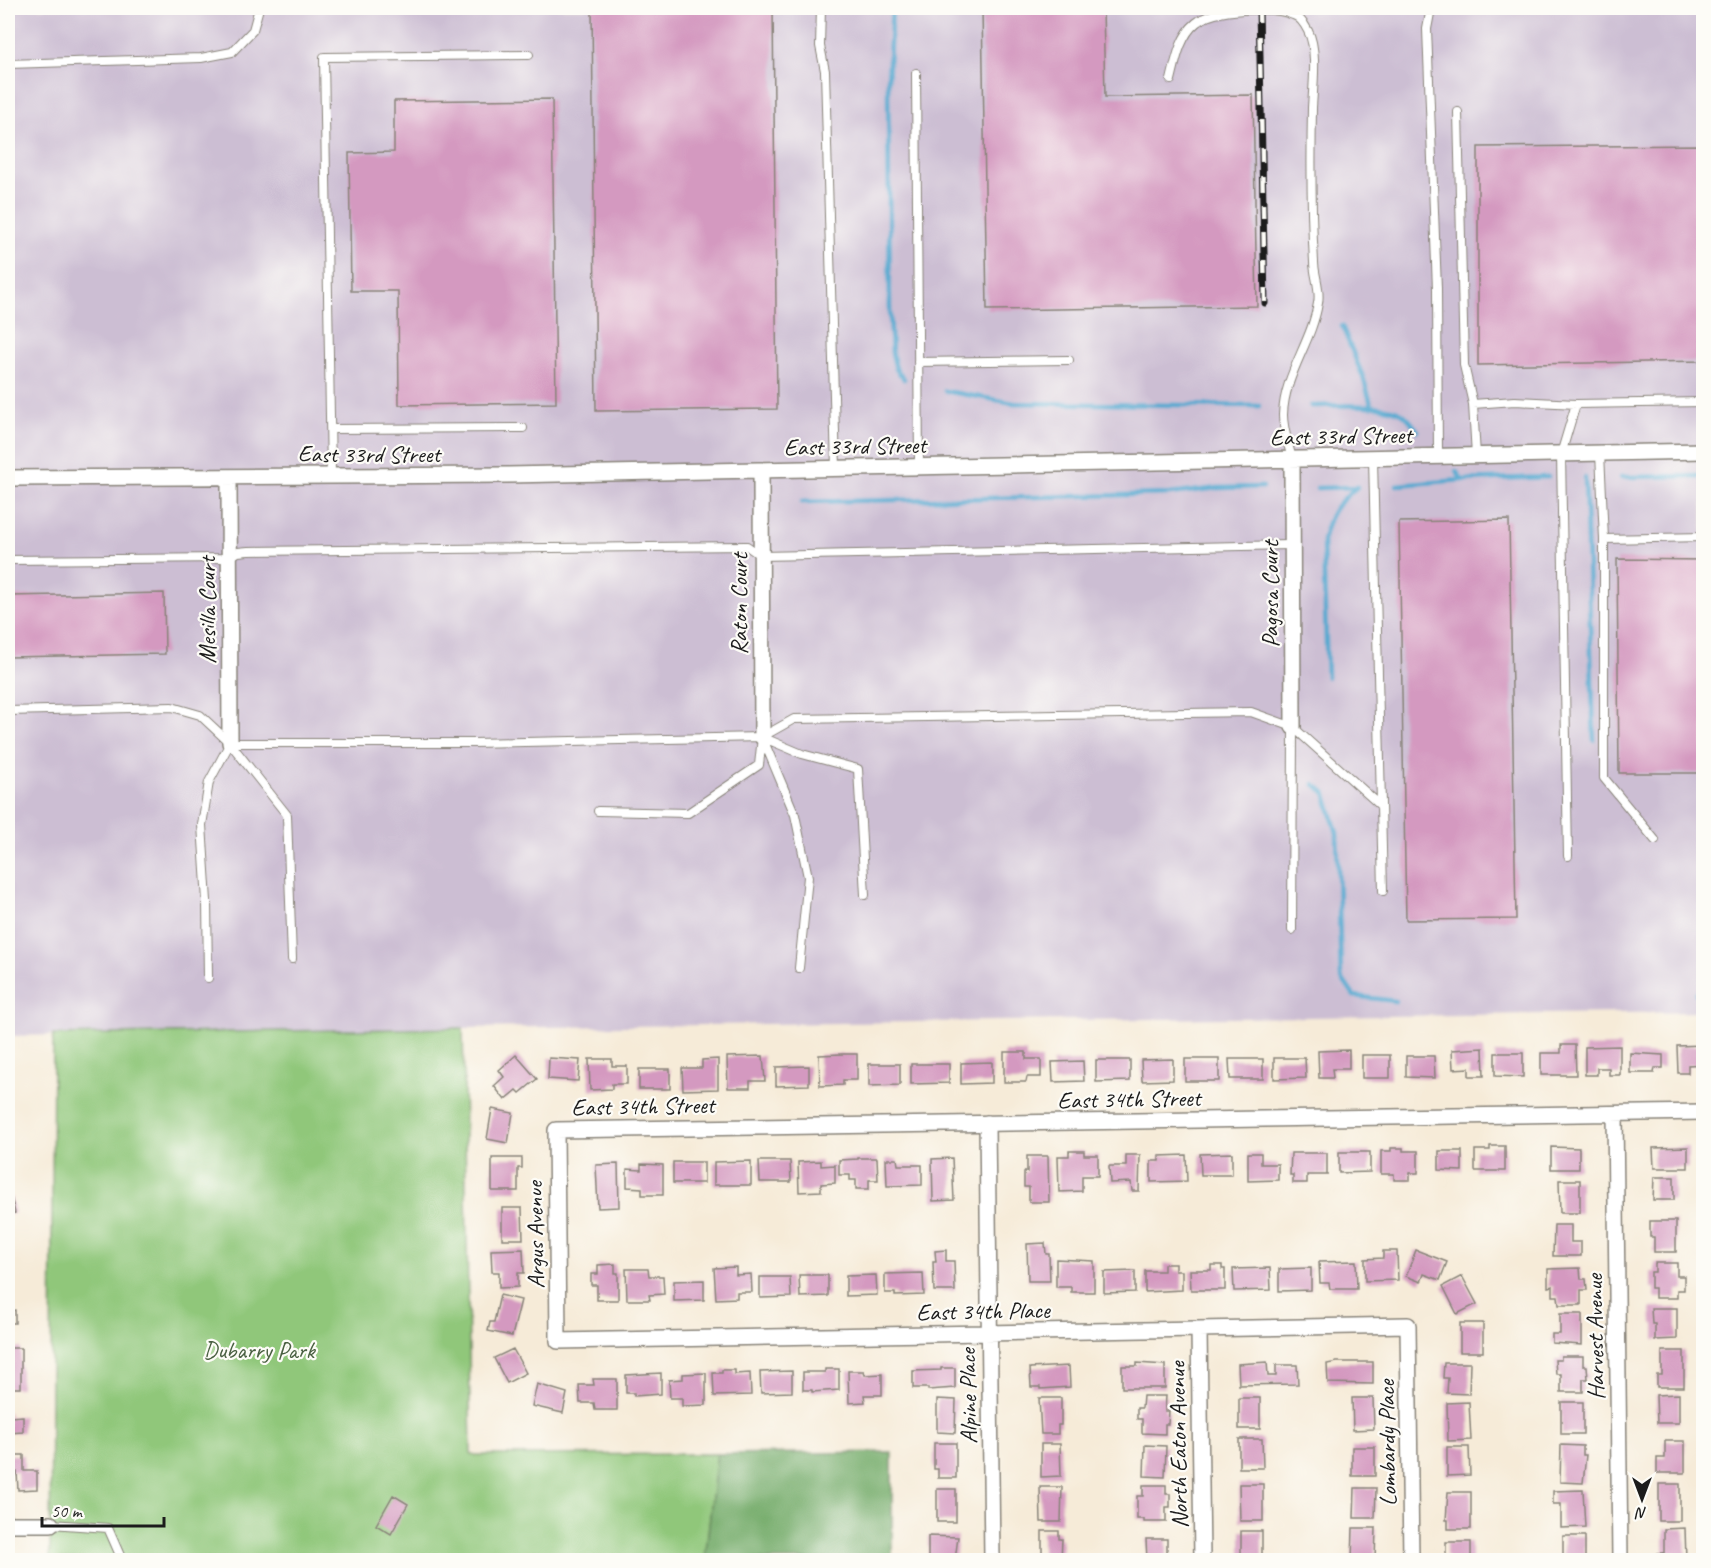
<svg xmlns="http://www.w3.org/2000/svg" width="1711" height="1568" viewBox="0 0 1711 1568" font-family="Caveat,sans-serif">
<style>
.industrial{fill:#ccbed3}
.green{fill:#90c77a;stroke:#56724b;stroke-width:1.5}
.forest{fill:#74ac6a;stroke:#486443;stroke-width:1.5}
.lines{fill:none;stroke-linecap:round;stroke-linejoin:round}
.stream{stroke:#54a9d0;stroke-width:4.5}
.building{fill:#d499c0}
.service-casing{stroke:#89847a;stroke-width:10}
.minor-casing{stroke:#89847a;stroke-width:18}
.service{stroke:#fff;stroke-width:8}
.minor{stroke:#fff;stroke-width:15}
.rail-casing{stroke:#1c1c1c;stroke-width:7}
.rail{stroke:#fdfcf7;stroke-width:4.5;stroke-dasharray:14;stroke-linecap:butt}
.labels{text-anchor:middle;stroke-width:4.5;stroke-linejoin:round;paint-order:stroke}
.street-label{font-size:24px;fill:#1c1c1c;stroke:#fdfcf7}
.park-label{font-size:24px;fill:#4a6042;stroke:#fdfcf7}
</style>
<rect width="100%" height="100%" fill="#fdfcf7"/>
<filter id="ink" filterUnits="userSpaceOnUse"><feTurbulence type="fractalNoise" baseFrequency=".0167" numOctaves="2"/><feDisplacementMap in="SourceGraphic" scale="12" xChannelSelector="R" yChannelSelector="G"/><feConvolveMatrix kernelMatrix="1 2 1 2 8 2 1 2 1" color-interpolation-filters="sRGB"/></filter>
<filter id="wash" filterUnits="userSpaceOnUse"><feTurbulence type="fractalNoise" baseFrequency=".008" numOctaves="4" result="noise"/><feDisplacementMap in="SourceGraphic" scale="24" xChannelSelector="R" yChannelSelector="G"/><feGaussianBlur stdDeviation="1.35" result="paint"/><feColorMatrix in="noise" values="0 0 0 0 0 0 0 0 0 0 0 0 0 0 0 0 0 1.4 0 .05"/><feComposite in="paint" operator="in"/></filter>
<g filter="url(#wash)">
<rect width="100%" height="100%" fill="#f6ebd8"/>
<!-- industrial -->
<path class="industrial" d="M8 8H1703V1012L463 1028 8 1036Z"/>
<!-- green -->
<path class="green" d="M463 1028 471 1455 717 1454 705 1560H50L53 1035Z"/>
<!-- forest -->
<path class="forest" d="M892 1452V1560H705L717 1454Z"/>
<g class="lines">
<!-- stream -->
<path class="stream" d="M892 8 888 81 890 311 892 353 896 369 904 379
M1342 326 1363 377 1372 407
M945 391 1014 403 1259 406
M1311 406C1332 406 1387 402 1403 414 1409 418 1414 426 1418 431
M1456 471 1462 480 1548 477
M1621 477 1704 476
M1585 478 1594 740
M1397 485 1462 480
M1317 488 1357 487
M802 502 1170 494 1218 488 1263 487
M1327 677 1323 541C1329 513 1335 505 1357 487
M1314 784 1325 792 1337 833 1341 977 1354 996 1395 1001
M1696 994 1704 988"/>
</g>
<g id="blocks">
<!-- building -->
<path class="building" d="M592 8H773L777 409 596 411Z
M982 8H1103L1105 97 1253 95 1257 306 987 310Z
M552 99 556 403 399 405 398 291H351L349 153 394 152V101Z
M1704 145V361L1478 365V147Z
M1509 520 1516 919 1406 920 1399 522Z
M1617 559 1704 560V773H1619Z
M164 593 165 654 8 657V596Z
M1561 1045H1575L1576 1075H1541V1053H1561Z
M1704 1045V1064L1688 1065V1073H1678L1677 1046Z
M1620 1046V1075H1609V1068H1597V1075H1585V1047Z
M1483 1048 1484 1076H1469V1068L1453 1069 1452 1050Z
M1349 1050V1069H1332L1333 1078H1319L1318 1051Z
M1004 1052H1026V1059H1041V1077H1027L1026 1082H1004Z
M1495 1053H1523V1077L1495 1076Z
M1630 1053 1663 1055V1068H1655L1654 1073H1630Z
M842 1054H857V1080H843V1085L820 1086 819 1055Z
M516 1055 537 1079 520 1093 517 1090 505 1100 494 1086 504 1077 499 1070Z
M1362 1055H1390V1078H1362Z
M763 1056 765 1081H750V1088H728L727 1057Z
M1406 1056H1434L1435 1078 1406 1077Z
M549 1058 580 1060 578 1081 548 1079Z
M1274 1058H1305L1306 1078 1274 1079Z
M589 1059H612V1066H627V1084H612V1089L590 1090Z
M718 1059V1089L683 1090 682 1068H702V1060Z
M1173 1059V1080L1142 1081 1141 1060Z
M1185 1059H1219V1081H1185Z
M1229 1059H1263V1079H1230Z
M1096 1060H1130V1081L1096 1082Z
M1083 1061 1084 1081 1053 1082 1052 1062Z
M992 1062V1083L961 1084V1063Z
M869 1064H900V1085L869 1086Z
M911 1064H949V1083L911 1084Z
M809 1066V1085L776 1086V1067Z
M639 1069H670V1089H639Z
M492 1109 513 1113 508 1143 487 1139Z
M1490 1146H1505V1171H1475V1150H1490Z
M1551 1147 1579 1148V1169H1551Z
M1688 1147V1168H1654L1653 1148Z
M1391 1148H1403V1151H1418V1173H1410V1180H1394V1174H1381V1151H1391Z
M1069 1151H1084V1155H1098V1176H1082V1191L1059 1192 1058 1156H1069Z
M1439 1151H1462V1171L1439 1170Z
M1339 1152H1370V1172L1339 1173Z
M1232 1153V1175H1201L1200 1154Z
M1248 1153H1261V1164H1278V1180L1248 1181Z
M1291 1153H1327V1175H1307V1183H1293V1175H1290Z
M1126 1155H1140L1139 1191H1132L1131 1182 1110 1183 1109 1166H1126Z
M1186 1155 1187 1181 1151 1182V1161H1159V1156Z
M1027 1156H1048L1049 1202H1029V1187H1024V1172H1027Z
M492 1158H522V1168H518V1191H492Z
M858 1158H877L878 1180H869V1189H856V1180H850V1175H839V1160L858 1159Z
M952 1158 954 1200 933 1201 932 1159Z
M886 1159H897L898 1165H922V1185L887 1186Z
M751 1161V1185H714V1162Z
M759 1161H790L791 1182H760Z
M821 1161V1166L835 1165V1183L821 1184V1191L799 1192 798 1162Z
M673 1162H704V1183H673Z
M618 1164 619 1207 598 1208 596 1165Z
M641 1164 663 1165V1195H642V1188L627 1187V1169L641 1170Z
M1654 1177H1674V1200H1653Z
M1559 1180H1580V1213H1560Z
M11 1197 15 1213 8 1215V1198Z
M502 1208H522L523 1239H502Z
M1650 1221H1676V1252H1654V1237H1650Z
M1554 1225H1571V1242H1581V1256H1553Z
M1045 1243 1046 1254H1049L1050 1281H1028L1027 1244Z
M523 1249 524 1273H518V1287L499 1288V1272H492L491 1250Z
M946 1250V1261H954L955 1291H934L933 1262H936L935 1251Z
M1416 1250 1447 1262 1440 1280 1424 1274 1421 1282 1406 1276Z
M1383 1251H1397L1398 1280 1365 1281V1259L1383 1258Z
M8 1258H13V1273H8Z
M1056 1259 1094 1261V1292H1071V1287H1056Z
M1356 1261 1357 1289H1330L1329 1283H1320L1319 1262Z
M1655 1263H1677V1276H1684V1290H1677V1298H1655V1288H1651V1272H1655Z
M615 1264V1273H618V1300H597V1285H591V1274H598V1265Z
M1164 1264H1175V1271H1182V1290L1145 1292V1271H1164Z
M1211 1265H1222V1269H1225V1290H1191L1190 1270H1211Z
M736 1267V1275L751 1274 752 1292H737V1298L716 1299 714 1268Z
M1270 1268 1271 1290 1234 1291 1233 1269Z
M1311 1268V1290L1279 1291V1269Z
M1580 1268 1581 1279H1586L1587 1290H1581V1305H1559L1558 1296H1553V1286L1548 1287V1269Z
M626 1269H648L649 1276H663L664 1294 649 1295 650 1300H627Z
M1135 1271V1292L1104 1293V1272Z
M923 1273 924 1295 895 1296V1293H885V1274Z
M799 1275H828V1296L800 1297Z
M876 1275 877 1295 846 1296V1276Z
M1462 1276 1477 1304 1457 1314 1443 1286Z
M760 1277H790L791 1297 760 1298Z
M704 1280V1300L674 1301V1281Z
M500 1295 521 1300 512 1336 488 1331 490 1322H494Z
M1651 1308H1677V1339L1655 1340V1324H1652Z
M15 1310V1323H8V1311Z
M1560 1314H1582V1345L1552 1343V1334H1560Z
M1460 1323H1483V1352H1460Z
M8 1348H21V1388H8Z
M513 1349 526 1373 507 1383 494 1358Z
M1662 1351H1684V1387H1657V1375H1662Z
M1561 1356H1583V1366H1587L1588 1379H1583V1392H1561V1374H1556L1555 1360H1561Z
M1267 1362 1268 1376H1276V1365H1297L1298 1384 1239 1385 1238 1364Z
M1337 1362H1373V1384L1328 1383 1327 1364Z
M1137 1363 1165 1365V1388H1122V1366H1137Z
M1444 1363H1470L1469 1394 1447 1393 1448 1378H1443Z
M1069 1366 1070 1387 1040 1389V1387H1031L1030 1368Z
M941 1368H955V1388L928 1390V1388H913V1371L941 1370Z
M825 1369H839V1390L812 1392V1390H803V1372H825Z
M722 1370H735V1374L750 1373 751 1395 714 1396 713 1373H722Z
M792 1371V1392L761 1393 760 1372Z
M848 1371H864L865 1375 882 1374V1395H864L865 1402 849 1403Z
M661 1373V1394L634 1396V1393H626V1375Z
M706 1373V1405L682 1406V1398H670L669 1380 683 1379V1374Z
M593 1379H617V1410H595L594 1403H580L579 1385H594Z
M537 1384 567 1393 563 1413 532 1406Z
M1679 1394V1423H1657L1656 1395Z
M1143 1396H1166L1165 1411H1169L1168 1424H1165V1434L1142 1433V1419H1137V1408H1142Z
M1039 1398H1061V1425H1058V1434H1041Z
M1239 1398H1260V1429H1239Z
M1352 1398H1373L1374 1429 1353 1430Z
M937 1399 956 1400 955 1433 937 1432Z
M1469 1402 1471 1440 1448 1441 1447 1403Z
M1561 1402H1583V1434H1561Z
M8 1412H9L10 1417 23 1416V1432L8 1433Z
M1239 1439H1262L1263 1468H1239Z
M1665 1441H1685V1473H1657V1458H1665Z
M934 1443H956V1478H938V1469H934Z
M1041 1444H1060L1061 1476 1041 1477Z
M1145 1445 1166 1446 1165 1477 1144 1476Z
M1561 1445 1583 1446V1455H1586L1583 1483 1560 1482Z
M1352 1447H1375V1476H1352Z
M1447 1447H1469L1470 1475 1447 1476Z
M8 1455H24V1471H37V1489L18 1490 17 1472H8Z
M1239 1484H1263V1521H1240Z
M1659 1484H1680V1521H1659Z
M1143 1485H1166V1494H1170V1507H1166V1522H1144V1519H1137V1496H1143Z
M1040 1487H1062L1061 1522H1041Z
M1355 1488H1376L1375 1518H1354Z
M937 1489H956V1522H937Z
M1583 1490 1585 1527 1561 1528V1504H1553V1491Z
M1448 1492H1471V1529H1448V1520H1446Z
M393 1495 408 1504 391 1534 376 1525Z
M1353 1528H1376L1375 1560H1352Z
M1685 1528 1686 1560H1658V1553H1664V1529Z
M1042 1531H1059V1539H1062L1061 1560H1040V1554H1042Z
M1241 1531H1262V1560H1241Z
M928 1536 958 1537 955 1560H928Z
M1563 1536H1585V1560H1563Z
M1146 1539H1167V1560H1147Z
M1446 1542H1471V1560H1449V1557H1446Z"/>
</g>
</g>
<g filter="url(#ink)">
<use href="#blocks" fill-opacity="0" stroke="#89847a" stroke-width="1.5"/>
<g class="lines">
<defs>
<path id="service" d="M821 8 820 46 825 71 836 469
M1431 8 1427 29 1437 289 1438 457
M8 64 201 58 232 52 253 30 259 8
M916 73 919 467
M1171 80C1176 60 1180 36 1196 23 1214 8 1272 6 1293 15 1300 17 1305 25 1308 31 1318 49 1313 87 1312 108 1311 159 1311 211 1314 262 1314 275 1321 290 1318 303 1312 342 1284 375 1283 415 1283 430 1289 445 1292 460
M1458 112 1464 365 1473 404
M918 362 1069 360
M331 429 523 428
M1600 453 1604 539V778L1655 840
M1476 456 1473 404 1515 401 1576 404 1704 402
M1373 458 1383 891
M331 476 324 57 529 55
M1604 539 1704 537
M8 560 229 558 238 552 248 551 747 546 761 556 1292 545
M8 711 172 707 200 715 230 743 287 815 292 959
M762 737 794 719 1251 712 1293 727 1381 806
M762 737 802 754 858 769 865 895
M763 739 795 815 808 877 799 968
M230 743H474L762 737 759 765 688 813 598 811
M1568 856 1561 454 1576 404
M1292 930 1293 727
M208 978 207 901 202 825 209 782 230 743
M51 1524 108 1528 122 1560"/>
<path id="minor" d="M1292 460 1293 727
M761 471 762 737
M229 477 230 743
M8 478 508 475 1704 451
M1615 1114 1620 1560
M987 1123 992 1560
M1199 1329 1202 1560
M8 1524H51
M1411 1560 1408 1325 558 1341 556 1130 1704 1112"/>
</defs>
<!-- service casing -->
<use href="#service" class="service-casing"/>
<!-- minor casing -->
<use href="#minor" class="minor-casing"/>
<!-- service -->
<use href="#service" class="service"/>
<!-- minor -->
<use href="#minor" class="minor"/>
<defs>
<path id="rail" d="M1259 8 1265 303"/>
</defs>
<!-- rail casing -->
<use href="#rail" class="rail-casing"/>
<!-- rail -->
<use href="#rail" class="rail"/>
</g>
</g>
<g class="labels">
<!-- street labels -->
<g class="street-label">
<text transform="translate(1341 436) rotate(-1)" y="8">East 33rd Street</text>
<text transform="translate(855 446) rotate(-1)" y="8">East 33rd Street</text>
<text x="369" y="462">East 33rd Street</text>
<text transform="translate(1270 594) rotate(-90)" y="8">Pagosa Court</text>
<text transform="translate(739 604) rotate(-90)" y="8">Raton Court</text>
<text transform="translate(207 610) rotate(-90)" y="8">Mesilla Court</text>
<text transform="translate(1129 1099) rotate(-1)" y="8">East 34th Street</text>
<text transform="translate(643 1106) rotate(-1)" y="8">East 34th Street</text>
<text transform="translate(535 1235) rotate(-91)" y="8">Argus Avenue</text>
<text transform="translate(983 1311) rotate(-1)" y="8">East 34th Place</text>
<text transform="translate(1595 1337) rotate(-91)" y="8">Harvest Avenue</text>
<text transform="translate(968 1396) rotate(-91)" y="8">Alpine Place</text>
<text transform="translate(1387 1443) rotate(-91)" y="8">Lombardy Place</text>
<text transform="translate(1178 1445) rotate(-91)" y="8">North Eaton Avenue</text>
</g>
<!-- park labels -->
<g class="park-label">
<text x="259" y="1358">Dubarry Park</text>
</g>
</g>
<!-- margin -->
<rect width="1711" height="1568" fill="none" stroke="#fdfcf7" stroke-width="30"/>
<!-- north arrow -->
<g transform="translate(1642 1499) rotate(180)" stroke="#fdfcf7" stroke-width="4.5" paint-order="stroke">
<path d="M0-4.5L10 22L0 15L-10 22Z" fill="#1c1c1c"/>
<text y="-9" font-size="16" font-weight="bold" text-anchor="middle" fill="#1c1c1c">N</text>
</g>
<!-- scale -->
<path d="M42 1517v9h122v-9" fill="none" stroke="#1c1c1c" stroke-width="3"/>
<text x="51" y="1517" font-size="18" fill="#1c1c1c" stroke="#fdfcf7" stroke-width="4.5" paint-order="stroke">50 m</text>
</svg>
